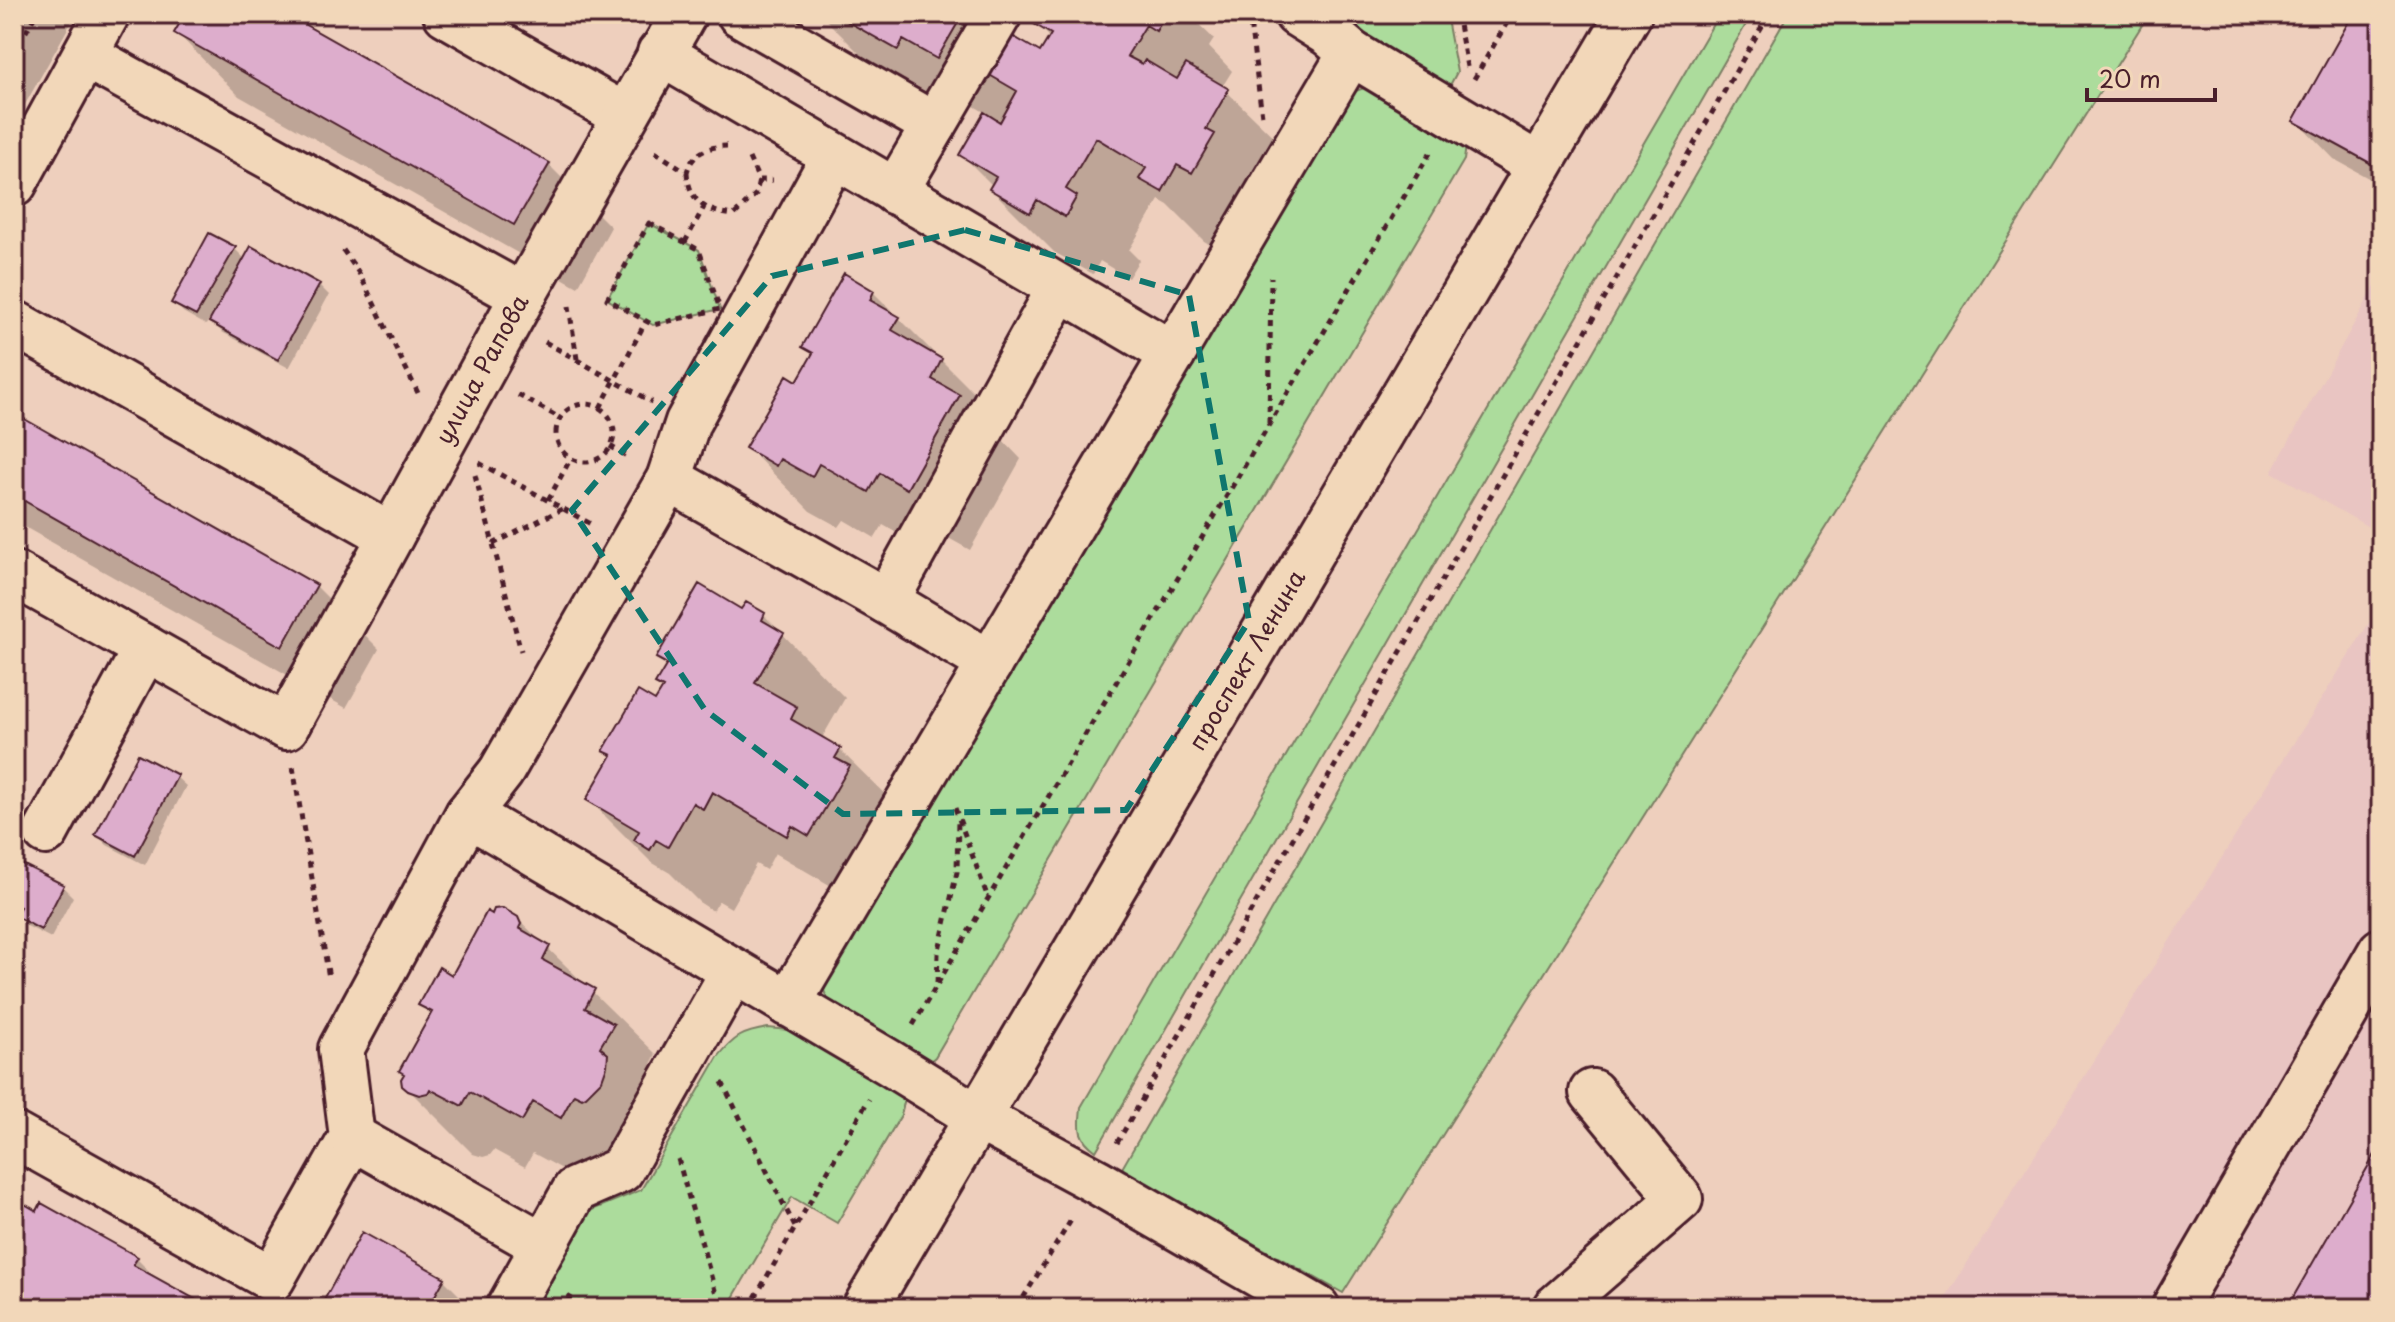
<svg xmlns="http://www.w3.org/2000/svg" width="2395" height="1322" viewBox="0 0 2395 1322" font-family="'Playpen Sans',sans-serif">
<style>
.built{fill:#e9c5c2}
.green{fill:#acdc9c;stroke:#7b7e64;stroke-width:2}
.shadow{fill:#0003}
.building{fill:#ddadcc;stroke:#4a1f2b;stroke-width:2}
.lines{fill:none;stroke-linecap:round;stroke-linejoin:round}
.minor-casing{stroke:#4a1f2b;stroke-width:50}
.major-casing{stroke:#4a1f2b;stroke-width:50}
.path{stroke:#4a1f2b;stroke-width:5;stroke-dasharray:6 6;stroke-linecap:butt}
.minor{stroke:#f2d7b9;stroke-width:44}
.major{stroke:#f2d7b9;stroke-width:44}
.marked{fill:none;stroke:#0f766e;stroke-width:6;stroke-dasharray:16 10;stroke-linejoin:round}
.labels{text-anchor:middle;stroke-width:6;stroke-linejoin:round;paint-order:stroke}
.street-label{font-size:24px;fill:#4a1f2b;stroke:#f2d7b9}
</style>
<rect width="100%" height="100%" fill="#eecfbd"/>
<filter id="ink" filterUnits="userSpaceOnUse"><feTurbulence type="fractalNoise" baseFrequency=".0125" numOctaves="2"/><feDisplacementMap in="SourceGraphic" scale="16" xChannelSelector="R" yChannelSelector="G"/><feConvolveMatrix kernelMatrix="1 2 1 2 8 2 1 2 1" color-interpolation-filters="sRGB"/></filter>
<g filter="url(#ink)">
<!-- built -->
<path class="built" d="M2381 275V534L2272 472Z
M2381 604V1308H1939Z"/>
<!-- green -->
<path class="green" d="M1322 14H1446L1457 72 1448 89Z
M1719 14H1752L1096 1151C1077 1137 1079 1129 1081 1107Z
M1788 14H2149L1343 1293 1121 1170Z
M1364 88 1377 92 1466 146 1464 160 935 1057 929 1062 830 1004 824 991 828 976 1350 93Z
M649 223 699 250 720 309 653 325 607 299Z
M768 1028 789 1030 810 1037 905 1098 901 1115 837 1223 792 1197 727 1308H539V1300L543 1288 587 1212 641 1190 718 1057C734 1037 742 1032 768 1028Z"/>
<!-- shadow -->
<path class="shadow" d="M14 14H76L14 124Z
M187 14H282L548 164 611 227 578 287 239 96 177 33Z
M820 14H985L1009 38 1041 55 1051 38 1037 24 1042 14H1188L1214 39 1209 47 1232 71 1222 87 1290 153 1225 253 1204 241 1168 205 1159 200 1129 250 1139 260 1128 278 1100 261 1093 274 1054 252 991 189 993 186 962 155 986 113 967 102 961 111 861 55Z
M2355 14H2381V185L2334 159 2296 120Z
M235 249 246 260 319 285 329 295 289 368 222 332 209 319 206 325 183 312 174 302Z
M873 292 1004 423 998 435 1021 459 970 550 943 535 932 553 883 525 875 538 844 520 839 527 810 511 748 448 798 383 814 355 805 346Z
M14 415 316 586 379 649 346 708 14 521Z
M742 612 764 615 845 698 823 736 840 750 903 812 850 897 775 853 766 870 756 864 731 908 719 901 713 911 699 902 670 873 651 862 588 799 613 757 606 750 656 704 664 690 658 684 668 667 659 658Z
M176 777 186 786 145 865 107 845 97 835Z
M14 862 63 887 73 897 51 938 27 926 17 916 20 910 14 907Z
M517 918 656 1054 651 1064 675 1088 669 1129 664 1142 654 1154 586 1182 533 1153 525 1167 494 1150 490 1155 483 1157 473 1154 404 1085 432 1016 421 1005Z
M14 1200 137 1259 161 1283 206 1308H14Z
M444 1280 472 1308H332L325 1302Z"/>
<!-- building -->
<path class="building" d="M185 14H286L550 163 514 225 174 33Z
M834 14H963L937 59 903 40 898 50Z
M1040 14H1166L1156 31 1146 25 1127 56 1142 64 1145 60 1177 79 1186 64 1229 89 1206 129 1215 134 1192 173 1177 165 1162 192 1139 179 1146 168 1096 138 1066 189 1077 196 1065 217 1037 200 1030 213 989 189 996 177 959 155 984 112 1000 122 1017 91 986 73 1009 34 1040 52 1051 34 1034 24Z
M2353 14H2381V169L2293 121Z
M209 233 236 247 196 316 171 303Z
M251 246 320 284 278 360 209 322Z
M844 273 874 291 870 300 900 317 892 330 942 359 932 379 960 395 907 489 880 473 869 492 819 464 812 477 780 459 776 466 745 448 787 375 797 381 813 353 802 347Z
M14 413 317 585 282 647 14 495Z
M699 584 741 609 746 602 765 613 762 620 784 633 755 683 797 707 791 719 841 748 835 758 850 766 809 836 792 826 787 836 712 792 703 809 693 803 668 847 656 840 650 850 634 840 639 831 586 800 612 755 603 751 638 691 655 701 663 688 655 684 667 664 656 658Z
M138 754 178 775 135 856 95 835Z
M14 860 64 885 41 930 15 916 20 907 14 904Z
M503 908 518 917 521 924 519 928 550 946 543 960 595 989 585 1008 614 1024 600 1047 608 1054 607 1066 602 1080 586 1096 582 1098 574 1094 561 1118 533 1102 522 1121 470 1092 462 1106 430 1089 428 1093 419 1095 408 1091 402 1086 401 1079 404 1074 399 1071 432 1012 418 1005 439 967 452 975 487 911 492 914 494 909Z
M2381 1144V1308H2291L2288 1306Z
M14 1198 37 1211 41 1203 138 1257 133 1265 209 1307 213 1300 228 1308H19L14 1305Z
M362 1232 445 1278 428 1308H330L331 1306 323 1302Z"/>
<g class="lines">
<defs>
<g id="minor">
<path d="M446 14 625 116"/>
<path d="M740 14 934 125"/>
<path d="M1297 14 1329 34 1351 53 1539 166"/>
<path d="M660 53 1173 354"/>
<path d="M85 55 523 296"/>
<path d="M14 184 107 14"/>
<path d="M895 192 999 14"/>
<path d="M14 323 391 536"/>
<path d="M669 479 886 601 990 663"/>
<path id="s1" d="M14 574 286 727 523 296 684 14"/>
<path d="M886 601 1060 288"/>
<path d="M468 814 890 1063 979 1118 1096 1181 1317 1308"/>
<path d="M46 832 146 648"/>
<path d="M788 1004 1351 53"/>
<path d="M14 1135 272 1279 352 1137 341 1049 468 814 501 772 669 479 688 422 834 156"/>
<path d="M352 1137 543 1245"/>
<path d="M509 1308 575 1190 621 1170 733 972"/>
<path d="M1555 1308 1680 1199 1592 1092"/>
<path d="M2174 1308 2381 951"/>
</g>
<g id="major">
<path id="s2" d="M865 1308 1629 14"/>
</g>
</defs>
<!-- minor casing -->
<use href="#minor" class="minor-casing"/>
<!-- major casing -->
<use href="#major" class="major-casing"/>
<!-- path -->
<path class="path" d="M1249 14 1262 116
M1457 14 1468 72
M14 53 36 14
M1474 79 1512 14
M655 152 687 172C692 153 709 146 727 146
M749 158 759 180H773
M687 172C689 202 706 212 734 215L756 194 759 180
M649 223 699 250 720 309 653 325 607 299Z
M685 242 704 207
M343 250 359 273 418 393
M569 306 577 359
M545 342 652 402
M518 395 560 418
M556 433a29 29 0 1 1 58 0a29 29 0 1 1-58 0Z
M600 408 646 321
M1269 423 1271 277
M610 446 630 458
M479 463 593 525
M475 475 521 651
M548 500 571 458
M493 544 562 509
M293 767 329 978
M955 808 988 898
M937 983 938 954 957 872 958 818
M913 1025 1430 153
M722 1082 795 1227
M1117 1143 1769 14
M678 1159 720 1308
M567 1296 587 1308
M749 1308 869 1099
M1017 1308 1073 1217"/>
<!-- minor -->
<use href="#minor" class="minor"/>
<!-- major -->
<use href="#major" class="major"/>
</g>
</g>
<!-- marked area -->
<path class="marked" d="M965 230 1189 295 1249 621 1126 810 843 814 705 710 572 510 772 276Z"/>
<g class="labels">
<!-- street labels -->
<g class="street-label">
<text dy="8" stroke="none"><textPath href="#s1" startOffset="720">улица Рапова</textPath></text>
<text dy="8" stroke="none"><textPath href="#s2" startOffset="752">проспект Ленина</textPath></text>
</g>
</g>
<!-- margin -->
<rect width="2395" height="1322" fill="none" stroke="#f2d7b9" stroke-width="48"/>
<rect x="24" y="24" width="2347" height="1274" fill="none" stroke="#4a1f2b" stroke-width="3" filter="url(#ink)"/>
<!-- scale -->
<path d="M2087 88v12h128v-12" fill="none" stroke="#4a1f2b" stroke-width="4"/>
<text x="2099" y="88" font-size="24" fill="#4a1f2b" stroke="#f2d7b9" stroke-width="6" paint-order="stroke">20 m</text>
</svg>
